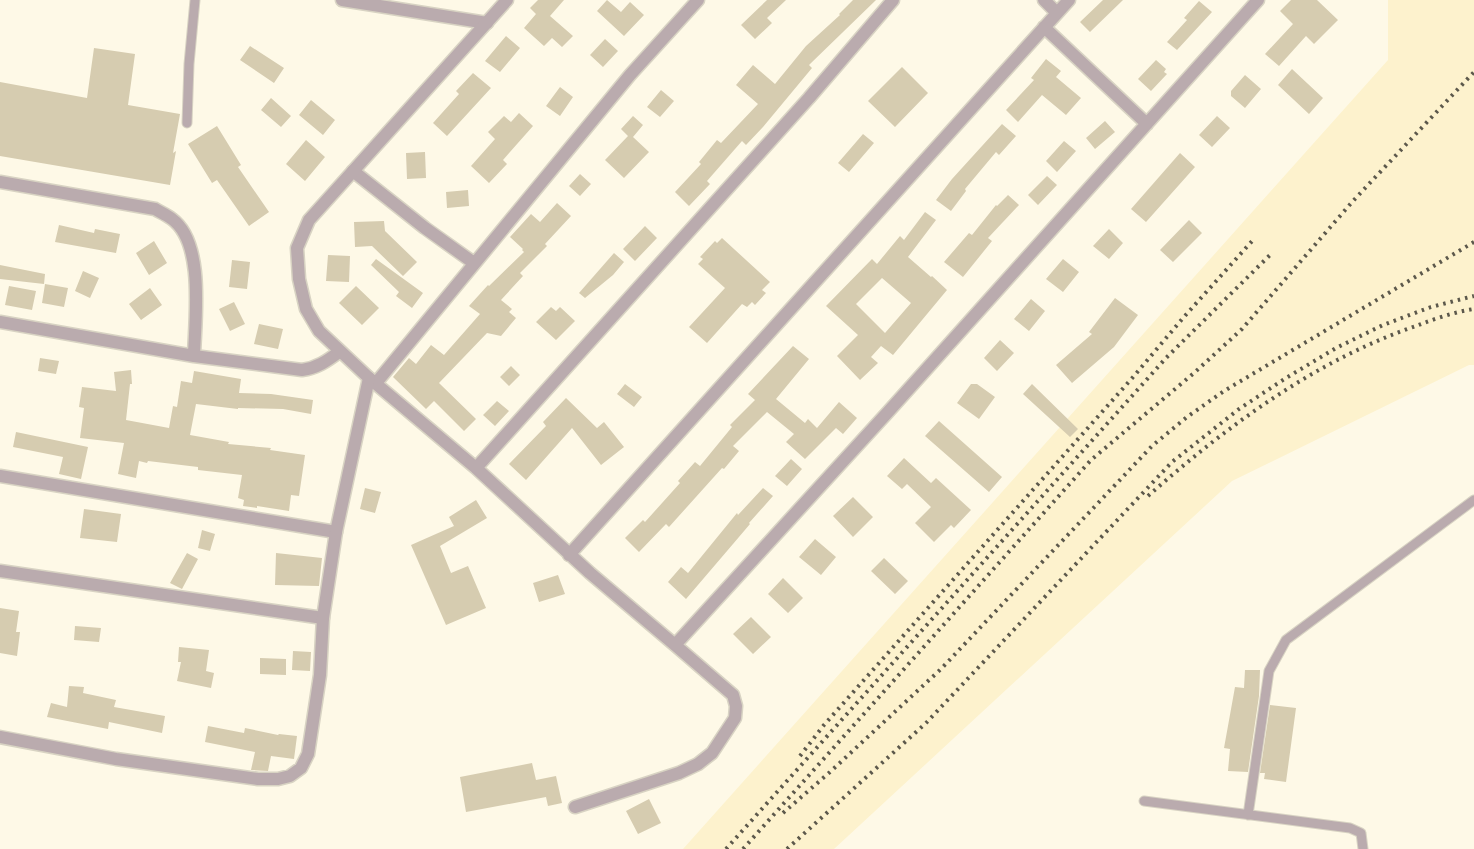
<svg xmlns="http://www.w3.org/2000/svg" width="1474" height="849" viewBox="0 0 1474 849" font-family="Ubuntu,sans-serif">
<style>
.built{fill:#fdf2cd}
.building{fill:#d6ccb0;fill-rule:evenodd}
.lines{fill:none;stroke-linecap:round;stroke-linejoin:round}
.service-casing{stroke:#d8d3c3;stroke-width:11}
.minor-casing{stroke:#d8d3c3;stroke-width:15}
.tertiary-casing{stroke:#d8d3c3;stroke-width:15}
.service{stroke:#baabae;stroke-width:9}
.minor{stroke:#baabae;stroke-width:12}
.tertiary{stroke:#baabae;stroke-width:12}
.rail{stroke:#5c584b;stroke-width:4;stroke-dasharray:2.5 5;stroke-linecap:butt}
</style>
<rect width="100%" height="100%" fill="#fef9e7"/>
<!-- built -->
<path class="built" d="M1388 0H1474V365H1469L1232 481 834 849H683L1388 60Z"/>
<!-- building -->
<path class="building" d="M538 0H564L550 16 573 36 562 47 552 38 544 46 524 28 536 14 530 8Z
M607 0 621 12 630 2 644 15 624 36 597 11Z
M767 0H786L767 18 772 23 755 39 741 25Z
M853 0H876L809 65 812 68 763 127 746 145 742 141 707 181 710 184 689 206 675 192 701 164 699 162 717 140 721 143 758 104 736 85 753 65 775 84 806 46 840 15 839 14Z
M1103 0H1123L1090 32 1080 22Z
M1291 0H1317L1338 20 1314 44 1306 36 1279 66 1265 54 1293 24 1280 11Z
M1199 1 1212 12 1177 50 1167 42 1187 20 1184 18Z
M506 36 520 48 500 72 485 61Z
M605 39 618 51 603 67 590 55Z
M250 46 284 68 274 83 240 60Z
M94 48 135 54 128 105 180 114 173 153 176 151 170 185 0 156V82L87 98Z
M1046 59 1061 71 1056 77 1081 98 1066 115 1042 95 1018 122 1006 110 1034 80 1031 78Z
M1156 60 1166 69 1164 72 1167 74 1151 91 1138 79Z
M902 67 928 93 895 127 868 101Z
M1292 69 1323 98 1309 114 1278 85Z
M473 73 491 88 447 136 433 123 459 94 456 91Z
M1245 75 1261 89 1245 108 1231 96V91Z
M560 87 573 97 560 116 546 106Z
M661 90 674 101 660 117 647 107Z
M271 98 291 116 281 127 261 110Z
M311 100 335 120 323 135 299 115Z
M519 113 533 126 503 160 507 164 489 183 471 166 495 139 488 132 504 116 511 122Z
M633 116 643 125 633 137 649 152 624 178 605 160 628 136 621 129Z
M1217 116 1230 128 1212 147 1199 135Z
M1105 121 1115 132 1095 149 1086 138Z
M1002 124 1016 136 999 155 996 152 965 189 966 191 951 211 936 200 952 179Z
M217 126 241 165 238 167 269 212 249 226 217 180 212 183 188 144Z
M863 134 874 143 849 172 838 163Z
M306 140 325 157 305 181 286 164Z
M1064 141 1076 151 1057 172 1046 161Z
M425 152 426 178 407 179 406 153Z
M1180 153 1195 167 1146 222 1131 209Z
M580 174 591 184 580 196 569 186Z
M1047 176 1057 185 1038 205 1028 195Z
M468 190 469 206 447 208 446 192Z
M1008 195 1019 205 988 238 992 241 963 277 944 262 969 233 972 235 996 205 997 206Z
M557 203 571 216 545 244 547 246 520 273 523 276 501 300 512 309 509 312 516 318 501 336 487 333 439 383 476 419 464 431 434 401 426 409 393 377 409 358 416 364 431 345 444 355 480 314 469 306 488 285 489 286 524 252 522 250 523 249 510 237 531 214 540 222Z
M925 212 936 220 908 257 931 277 932 276 947 290 893 355 881 346 871 357 878 363 860 380 837 356 858 335 826 306 872 259 877 264 900 236 904 240ZM882 278 911 303 885 333 856 304Z
M1189 220 1202 233 1173 262 1160 250Z
M384 221 385 231 417 262 403 276 372 246 355 247 354 222Z
M59 225 94 233 95 229 120 234 116 253 55 242Z
M645 226 657 238 635 261 623 249Z
M1109 229 1123 243 1109 259 1093 246Z
M722 238 770 282 762 290 766 293 755 305 752 302 747 307 742 304 707 343 689 327 725 288 698 264 703 259 700 257 715 241 717 243Z
M154 241 167 263 149 275 136 253Z
M614 253 624 262 613 275 585 298 579 293Z
M328 255 350 256 349 282 326 281Z
M376 259 423 293 412 308 396 296 399 292 371 265Z
M1063 259 1079 272 1063 292 1046 279Z
M232 260 250 262 247 289 229 287Z
M0 265 45 274 44 284 0 279Z
M83 271 99 278 90 298 75 291Z
M45 284 68 288 64 307 42 303Z
M9 286 36 291 32 310 5 305Z
M356 286 379 308 362 325 339 303Z
M150 288 162 305 141 320 129 304Z
M1115 298 1138 315 1114 347 1072 383 1056 365 1092 334 1089 332Z
M1031 299 1045 311 1029 331 1014 319Z
M234 302 245 324 230 331 219 309Z
M551 307 556 311 560 307 575 321 556 340 536 322Z
M259 324 283 329 278 349 254 344Z
M1000 340 1014 353 997 371 984 358Z
M793 346 809 359 776 399 805 423 808 419 817 428 839 402 857 418 843 434 836 428 805 459 786 442 794 434 767 412 733 446 739 451 724 469 722 468 669 527 666 524 639 552 625 538 643 520 645 522 680 483 678 481 695 462 700 466 732 427 730 425 755 400 748 394Z
M40 358 59 361 56 374 38 371Z
M511 366 520 375 509 386 500 377Z
M131 370 132 384H130L126 420 169 428 173 406 177 407 181 381 192 383 194 371 241 379 239 393 271 394 313 400 311 414 283 409 238 408V409L196 404 190 435 229 442 228 444 271 448 270 450 305 455 299 496 291 495 289 511 257 506V508L243 506 244 500 238 498 242 475 198 470V467L148 461 147 463 139 461 136 478 118 474 124 443 80 438 84 408 79 407 82 387 116 391 114 372Z
M625 384 642 397 634 407 617 394Z
M971 384H977L995 397 979 419 957 403Z
M1032 384 1078 429 1070 437 1023 394Z
M566 398 597 428 604 422 624 447 601 465 572 428 526 480 509 464 546 426 543 422Z
M497 401 509 411 495 426 483 415Z
M939 421 1002 477 989 492 925 436Z
M16 432 88 447 81 479 59 474 63 457 13 447Z
M904 458 931 483 936 478 971 510 954 528 951 525 934 542 915 523 931 507 907 484 902 489 887 476Z
M791 459 802 469 787 486 775 476Z
M365 488 381 492 375 513 360 509Z
M763 488 773 496 749 523 750 524 733 544 686 599 668 582 681 567 688 573 737 513 738 515Z
M853 497 873 517 853 537 833 516Z
M476 500 487 518 440 546 451 573 468 566 486 608 446 625 411 545 454 526 449 517Z
M84 509 121 514 117 542 80 538Z
M202 530 215 534 210 551 198 548Z
M815 539 836 557 821 575 799 557Z
M187 553 198 559 182 589 170 583Z
M276 553 322 558 319 586 275 585Z
M884 558 908 581 895 594 871 571Z
M558 575 565 594 539 602 533 583Z
M783 578 803 598 788 613 768 594Z
M0 608 19 611 16 632H20L17 656 0 653Z
M751 617 771 637 753 654 733 634Z
M75 626 101 628 99 642 74 640Z
M179 647 209 650 206 671 214 673 211 688 177 681 181 662H178Z
M293 651 311 652 310 671 292 670Z
M260 658 286 659V675L260 674Z
M1245 670H1260L1259 696 1248 772 1228 771 1230 749 1224 748 1235 687 1244 688Z
M69 686 84 687 83 693 116 700 114 707 165 716 162 733 109 722 108 729 47 717 51 703 67 707Z
M1270 705 1296 708 1286 782 1264 779 1265 773H1260Z
M208 726 244 733 245 728 278 735 279 734 297 736 294 759 271 756 268 771 251 770 255 752 205 742Z
M532 763 536 780 556 776 562 803 548 806 546 797 466 812 460 777Z
M649 799 661 823 638 834 626 811Z"/>
<g class="lines">
<defs>
<path id="service" d="M187 123 189 64 195 0
M1144 801 1350 828 1361 833 1363 849
M1248 815 1269 671 1286 640 1474 500"/>
<path id="minor" d="M342 0 487 23
M1044 0 1057 13
M1044 27 1147 124
M353 171 425 228 474 263
M0 182 155 209C160 212 167 215 172 219 205 243 195 319 194 356
M0 322 194 356 302 370C317 368 327 361 339 352
M369 378 476 468 590 573 675 645 733 695 736 706 735 718 712 753 698 764 679 773 575 807
M376 383 630 75 698 0
M476 468 809 98 893 0
M0 476 336 532
M569 555 1069 0
M0 571 323 618
M675 645 888 412 1258 0"/>
<path id="tertiary" d="M0 737 116 759 258 779H278L290 776 301 768 308 754 320 675 323 618 336 532 369 378 319 331 306 309 299 279 297 248 309 220 507 0"/>
</defs>
<!-- service casing -->
<use href="#service" class="service-casing"/>
<!-- minor casing -->
<use href="#minor" class="minor-casing"/>
<!-- tertiary casing -->
<use href="#tertiary" class="tertiary-casing"/>
<!-- service -->
<use href="#service" class="service"/>
<!-- minor -->
<use href="#minor" class="minor"/>
<!-- tertiary -->
<use href="#tertiary" class="tertiary"/>
<!-- rail -->
<path class="rail" d="M1148 496C1227 426 1316 360 1416 326 1434 319 1454 312 1474 309
M800 756 824 725 1134 376 1183 318 1253 240
M783 813 830 772 941 669 1152 446 1187 417 1224 391 1474 242
M726 849 1166 358 1273 252
M743 849 1091 460 1194 373 1242 329 1353 201 1474 72
M787 849 926 723 1172 462 1239 409 1286 378 1336 348 1383 325 1431 307 1474 296"/>
</g>
</svg>
